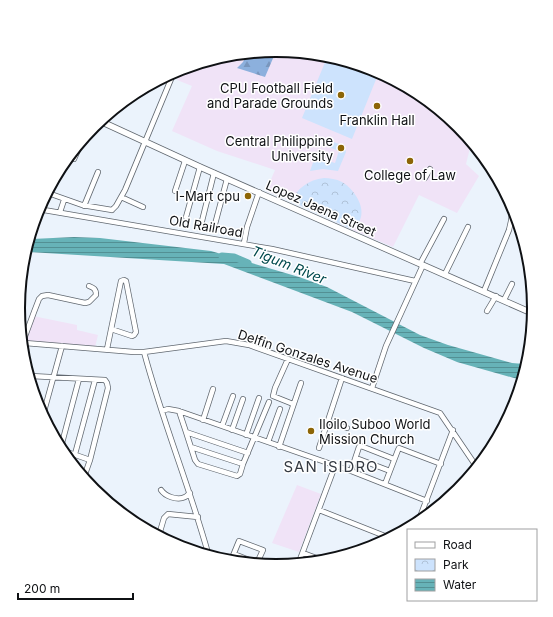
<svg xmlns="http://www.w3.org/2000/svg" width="553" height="617" viewBox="0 0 553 617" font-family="Inter,sans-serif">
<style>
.education{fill:#f0e3f7}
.green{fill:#cde3fd}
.forest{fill:url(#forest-firs)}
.park{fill:url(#park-crowns)}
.water{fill:url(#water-rules)}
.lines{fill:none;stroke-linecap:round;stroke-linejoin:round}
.river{stroke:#67b3b8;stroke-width:7}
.minor-casing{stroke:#616870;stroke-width:6}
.major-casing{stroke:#616870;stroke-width:7}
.minor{stroke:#fff;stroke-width:4.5}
.major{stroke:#fff;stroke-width:5.5}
.poi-dot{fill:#8c6506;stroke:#fff;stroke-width:1.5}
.labels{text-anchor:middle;stroke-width:3;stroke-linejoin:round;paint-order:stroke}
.poi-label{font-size:13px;fill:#0f1114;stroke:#fff;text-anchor:end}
.street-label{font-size:13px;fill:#0f1114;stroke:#fff}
.water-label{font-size:14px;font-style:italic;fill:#00494d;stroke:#fff}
.quarter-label{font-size:15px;letter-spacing:1px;fill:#353a42;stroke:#fff}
.rim{fill:none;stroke:#0f1114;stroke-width:2}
</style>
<defs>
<pattern id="forest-firs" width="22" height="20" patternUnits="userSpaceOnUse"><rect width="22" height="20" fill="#8cb0dd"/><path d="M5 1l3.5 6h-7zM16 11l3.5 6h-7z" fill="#7896bd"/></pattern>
<pattern id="park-crowns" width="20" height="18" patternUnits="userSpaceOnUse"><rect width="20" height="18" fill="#cde3fd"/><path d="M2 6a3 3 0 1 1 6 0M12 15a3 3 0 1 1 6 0" fill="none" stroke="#afc2d8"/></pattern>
<pattern id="water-rules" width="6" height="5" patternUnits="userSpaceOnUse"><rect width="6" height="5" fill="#67b3b8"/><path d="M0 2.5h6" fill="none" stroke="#539094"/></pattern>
</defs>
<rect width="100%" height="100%" fill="#ebf3fc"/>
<!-- education -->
<path class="education" d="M277 50 376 70 459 126 471 144 466 164 479 176 457 213 419 195 393 247 355 231 291 201 266 191 275 170 217 151 172 131 192 86 177 80 181 72 177 70Z
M33 316 77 325V330L98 335 95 347 27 341Z
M297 485 321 494 299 552 272 543Z"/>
<!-- green -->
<path class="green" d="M326 60 376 70 379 72 352 139 302 118Z
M323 138 344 146 346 152 338 171 323 169 310 171 315 157 335 163 339 151 321 144Z"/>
<!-- forest -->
<path class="forest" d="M265 52 274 56 265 77 237 68 243 62 246 56 257 54 261 55 262 53Z"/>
<!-- park -->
<path class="park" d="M324 178C330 178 336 179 342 182 354 189 366 207 360 220 359 224 354 227 351 229L291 201C298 188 308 180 324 178Z"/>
<!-- water -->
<path class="water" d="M74 237 100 238 211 251 299 277 327 287 420 335 448 345 512 363 524 364 521 380 457 362 424 348 352 312 224 264 29 252 32 239Z"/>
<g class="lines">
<!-- river -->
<path class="river" d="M222 256 234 257 248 263"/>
<defs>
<path id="minor" d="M74 159 79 148
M425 178 430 169
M175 191 185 161
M48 193 82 205 112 210
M121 197 143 207
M84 206 98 172
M38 209 272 249 415 281
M112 210 116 206 125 190 174 72
M60 212 64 200
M186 217 200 167
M201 225 214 173
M214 228 227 179
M244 243 247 227 259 192
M420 264 444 219
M445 274 468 227
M484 291 509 230C512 220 513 213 511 202
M504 300 512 284
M487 311 496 296
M24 339 34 312 39 299 42 296 48 295 85 303 89 302 96 295C96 289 94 288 89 286
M25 343 134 352H144L226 341 249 345 440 413 476 466
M107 349 121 281 124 280 126 281 136 332 134 335 132 336 111 329
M144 352C162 420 189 485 208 553
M288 359 275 388 273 396 293 404
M31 376 105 380 107 383 108 388 90 460
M372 388 386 346 423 265
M162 411 168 409 179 411 351 471 427 501
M179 411 186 432 248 453
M43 415 62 346
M203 420 213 389
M328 421 347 428
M222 426 233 396
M232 430 243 399
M186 432 195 460 198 464 237 476 240 474 243 464
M246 435 259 398
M268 442 280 409
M62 443 79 379
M191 447 243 464 269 402
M279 447 301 383
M319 448 342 378
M67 452 90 460 84 477
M75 454 95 380
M356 458 390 471
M351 471 359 447 361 446 394 459
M385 484 398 450 399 448 441 464
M161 490C165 496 177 501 185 497 187 496 188 494 190 493
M319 510 390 538
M420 517 453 430
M159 535 164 518 168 514 198 517
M303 553 319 559
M234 554 257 563
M232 558 239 541 263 550 257 563
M299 562 335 466"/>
<path id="major" d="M100 121 200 167 534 314"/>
</defs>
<!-- minor casing -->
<use href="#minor" class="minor-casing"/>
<!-- major casing -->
<use href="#major" class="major-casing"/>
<!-- minor -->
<use href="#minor" class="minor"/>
<!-- major -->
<use href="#major" class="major"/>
</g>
<!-- markers -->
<g class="poi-dot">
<circle cx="341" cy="95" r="4"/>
<circle cx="377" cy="106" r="4"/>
<circle cx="341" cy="148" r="4"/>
<circle cx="410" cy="161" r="4"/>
<circle cx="248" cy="196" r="4"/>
<circle cx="311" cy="431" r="4"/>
</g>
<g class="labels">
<!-- poi labels -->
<g class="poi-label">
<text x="333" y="93">CPU Football Field<tspan x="333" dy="15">and Parade Grounds</tspan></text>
<text x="377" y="125" text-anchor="middle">Franklin Hall</text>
<text x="333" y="146">Central Philippine<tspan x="333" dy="15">University</tspan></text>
<text x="410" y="180" text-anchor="middle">College of Law</text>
<text x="240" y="201">I-Mart cpu</text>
<text x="319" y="429" text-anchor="start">Iloilo Suboo World<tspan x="319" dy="15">Mission Church</tspan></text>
</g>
<!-- street labels -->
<g class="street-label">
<text transform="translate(321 208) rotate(24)" y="5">Lopez Jaena Street</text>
<text transform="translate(206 226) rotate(10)" y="5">Old Railroad</text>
<text transform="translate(308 356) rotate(18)" y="5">Delfin Gonzales Avenue</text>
</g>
<!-- water labels -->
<g class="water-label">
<text transform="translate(289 265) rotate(22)" y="5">Tigum River</text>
</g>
<!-- quarter labels -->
<g class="quarter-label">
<text x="331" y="472">SAN ISIDRO</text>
</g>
</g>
<!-- crop -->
<path d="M0 0H553V617H0ZM25 308a251 251 0 1 1 502 0a251 251 0 1 1-502 0Z" fill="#fff" fill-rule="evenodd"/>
<path class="rim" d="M25 308a251 251 0 1 1 502 0a251 251 0 1 1-502 0Z"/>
<!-- legend -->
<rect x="407" y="529" width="130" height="72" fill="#ffffff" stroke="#9fa0a1"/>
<rect x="415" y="542" width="20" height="6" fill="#ffffff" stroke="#9fa0a1"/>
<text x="443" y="549" font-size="12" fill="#0f1114">Road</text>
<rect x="415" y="559" width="20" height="12" fill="url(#park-crowns)" stroke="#9fa0a1"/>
<text x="443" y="569" font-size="12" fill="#0f1114">Park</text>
<rect x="415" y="579" width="20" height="12" fill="url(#water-rules)" stroke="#9fa0a1"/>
<text x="443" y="589" font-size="12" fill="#0f1114">Water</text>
<!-- scale -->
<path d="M18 593v6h115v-6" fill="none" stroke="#0f1114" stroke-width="2"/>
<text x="24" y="593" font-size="12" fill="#0f1114" stroke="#ffffff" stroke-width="3" paint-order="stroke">200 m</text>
</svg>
